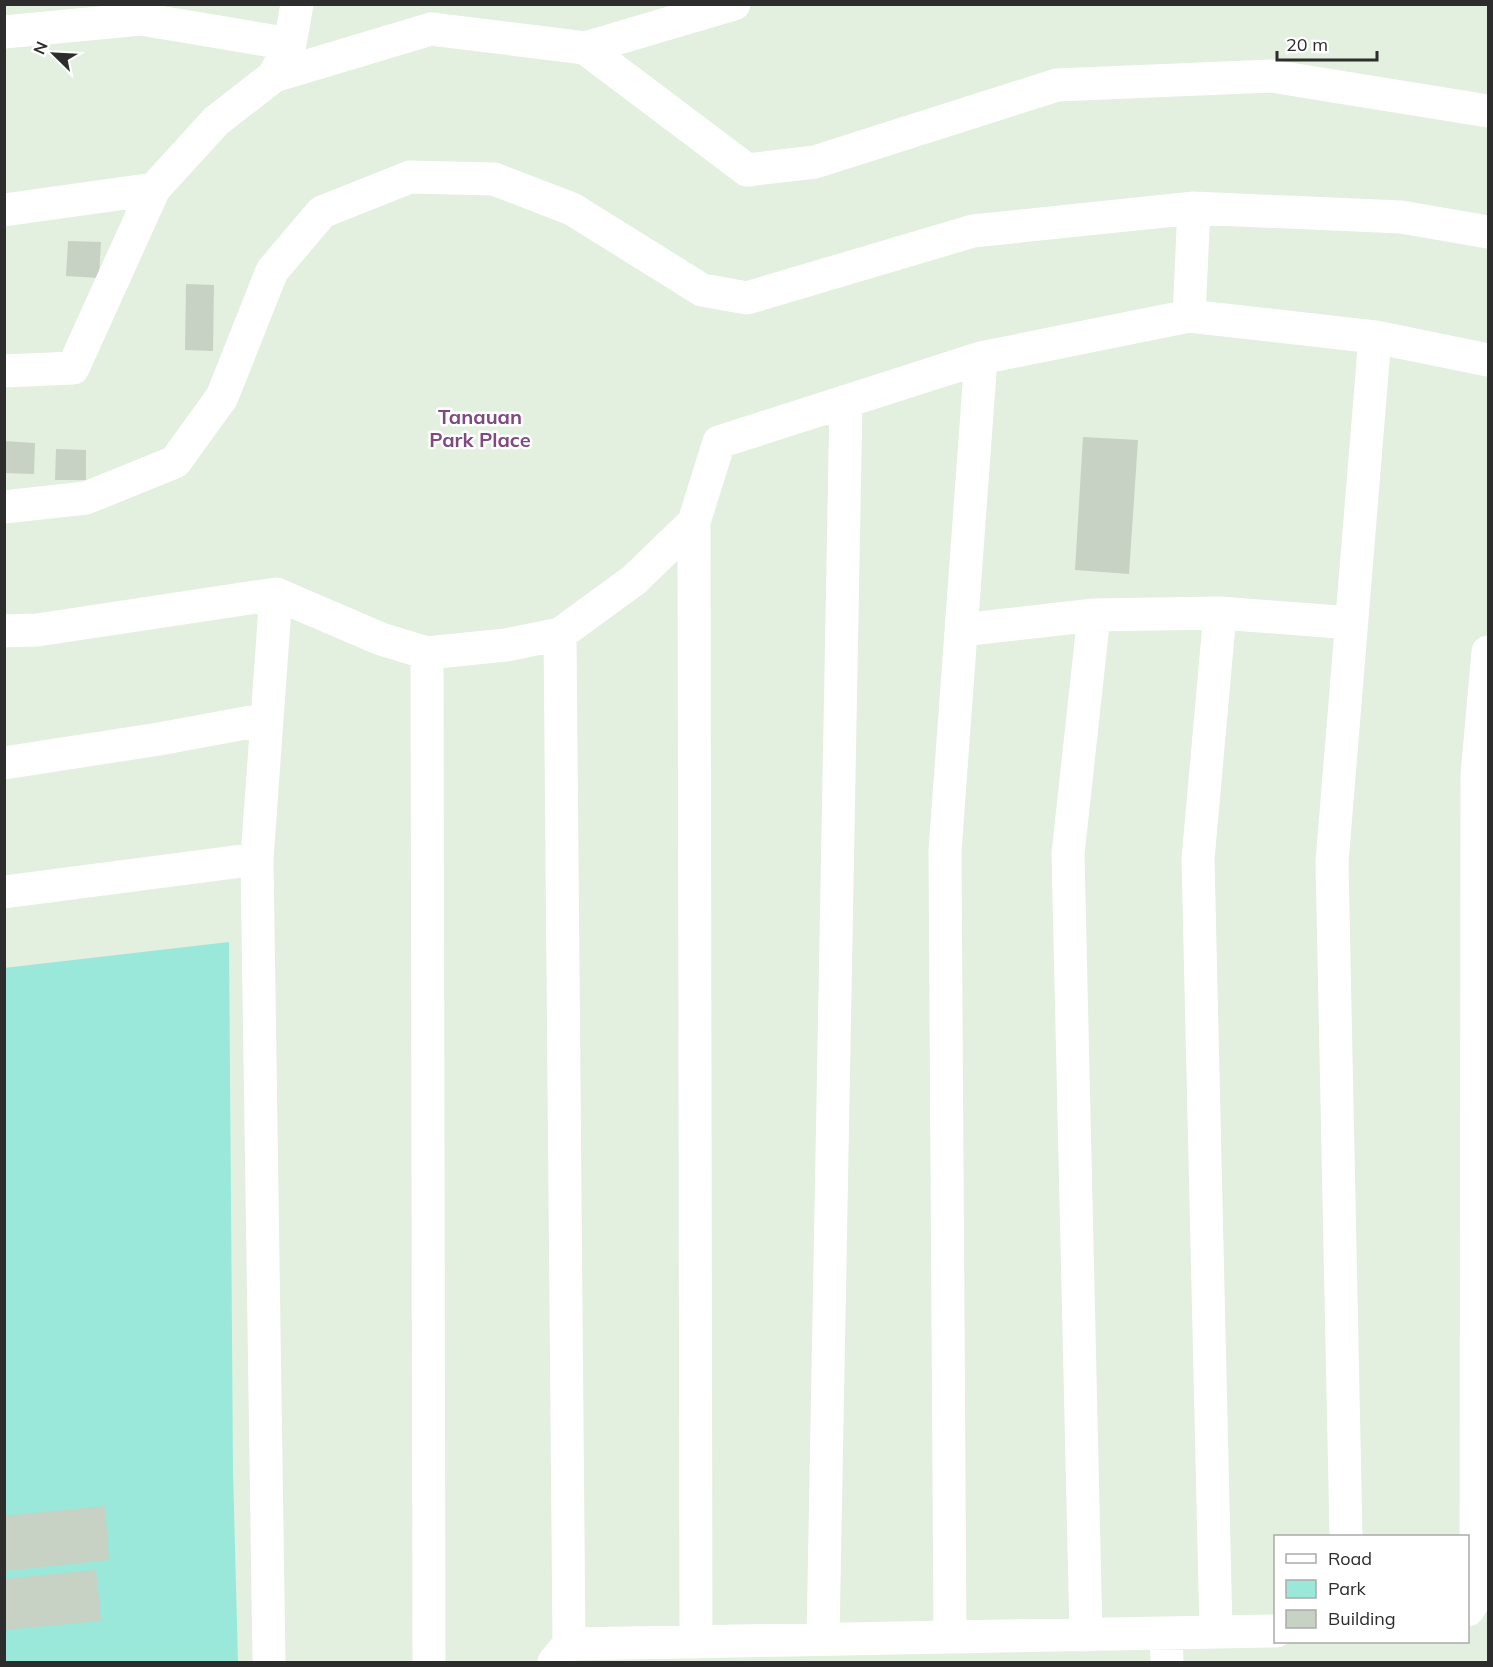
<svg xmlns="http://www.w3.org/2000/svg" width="1493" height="1667" viewBox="0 0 1493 1667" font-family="Mulish,sans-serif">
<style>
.green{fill:#99e8d9}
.building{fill:#c7d2c4}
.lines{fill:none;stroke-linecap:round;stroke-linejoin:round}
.street{stroke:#fff;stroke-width:33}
.labels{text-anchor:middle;stroke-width:5;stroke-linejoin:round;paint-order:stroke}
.neighbourhood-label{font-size:20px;font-weight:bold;fill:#804a81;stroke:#fff}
</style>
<rect width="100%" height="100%" fill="#e3efdf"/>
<!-- green -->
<path class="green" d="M229 942 233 1472 238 1662H5L4 968Z"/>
<!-- building -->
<path class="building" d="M68 241 101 242 99 278 66 276Z
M186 284 214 285 213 351 185 350Z
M1083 437 1138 440 1129 574 1075 570Z
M4 441 35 443 34 474 4 473Z
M56 449 86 450V480H55Z
M105 1506 109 1560 4 1571V1516Z
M96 1570 101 1621 4 1630V1579Z"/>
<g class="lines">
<!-- street -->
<path class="street" d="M4 32 141 19 290 44
M585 48 747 170 815 162 1057 85 1271 76 1488 111
M274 76 431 29 585 48 734 4
M4 210 154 189 216 121 274 76 290 44 297 4
M1189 316 1375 337 1488 360
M4 371 73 368 154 189
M4 507 86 498 175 462 222 397 272 271 322 212 410 177 494 179 572 209 702 290 747 298 973 231 1194 208 1401 217 1488 232
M694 522 696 1642
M961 630 1094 615
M4 631 37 630 276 594 381 639 427 653 506 645 560 634 634 580 694 522 719 442 981 358 1189 316 1194 208
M560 634 569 1644
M427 653 429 1662
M267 719 276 594
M4 763 159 739 267 719 257 859 4 892
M257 859 269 1662
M1346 1536 1332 862 1375 337
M1468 1610 1476 1597 1477 775 1488 652
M1216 1632 1198 859 1220 613 1351 623
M1166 1633 1167 1662
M1086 1635 1068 854 1094 615 1220 613
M950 1637 945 851 981 358
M823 1639 846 401
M554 1662 569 1644 1276 1631"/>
</g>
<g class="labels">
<!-- neighbourhood labels -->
<g class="neighbourhood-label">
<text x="480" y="424">Tanauan<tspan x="480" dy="23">Park Place</tspan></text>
</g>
</g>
<!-- border -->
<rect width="1493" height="1667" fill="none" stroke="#2d2d2d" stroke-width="12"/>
<!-- legend -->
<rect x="1274" y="1535" width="195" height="108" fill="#ffffff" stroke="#ababab" stroke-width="1.5"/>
<rect x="1286" y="1554" width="30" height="9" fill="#ffffff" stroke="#ababab" stroke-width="1.5"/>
<text x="1328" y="1565" font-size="18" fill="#2d2d2d">Road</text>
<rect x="1286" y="1580" width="30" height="18" fill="#99e8d9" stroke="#ababab" stroke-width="1.5"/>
<text x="1328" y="1595" font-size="18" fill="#2d2d2d">Park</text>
<rect x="1286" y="1610" width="30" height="18" fill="#c7d2c4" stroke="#ababab" stroke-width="1.5"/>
<text x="1328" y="1625" font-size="18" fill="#2d2d2d">Building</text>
<!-- north arrow -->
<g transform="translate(54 54) rotate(294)" stroke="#ffffff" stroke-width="4.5" paint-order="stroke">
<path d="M0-4.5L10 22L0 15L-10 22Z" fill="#2d2d2d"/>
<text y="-9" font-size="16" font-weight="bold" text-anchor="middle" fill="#2d2d2d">N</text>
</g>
<!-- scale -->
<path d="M1277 51v9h100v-9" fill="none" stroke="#2d2d2d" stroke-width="3"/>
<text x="1286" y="51" font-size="18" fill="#2d2d2d" stroke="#ffffff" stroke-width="4.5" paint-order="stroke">20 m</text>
</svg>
